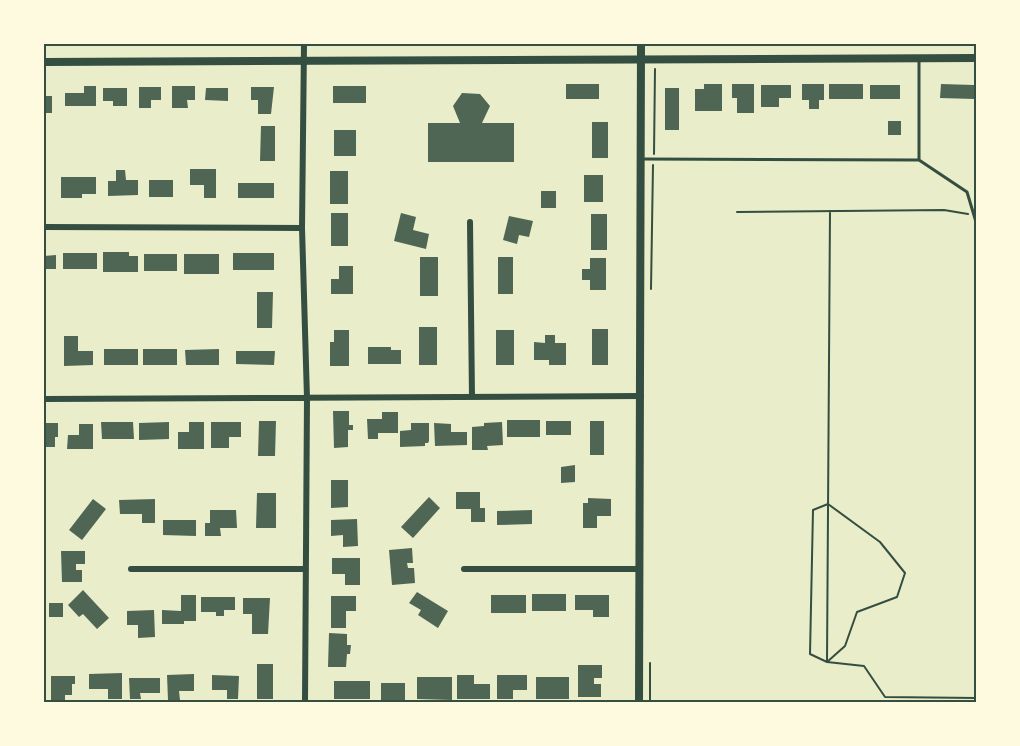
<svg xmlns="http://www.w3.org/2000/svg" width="1020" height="746" viewBox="0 0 1020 746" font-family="'Source Sans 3',sans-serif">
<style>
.building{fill:#4f6655}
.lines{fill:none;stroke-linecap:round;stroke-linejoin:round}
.path{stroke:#344e41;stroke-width:2}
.service{stroke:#344e41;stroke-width:3}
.minor{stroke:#344e41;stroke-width:6}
.tertiary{stroke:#344e41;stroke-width:8}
.neatline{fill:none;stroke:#344e41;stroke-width:2}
</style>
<rect width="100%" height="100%" fill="#e9edc9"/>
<!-- building -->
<path class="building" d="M566 84H599V99H566Z
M704 84H722V111H695V89H704Z
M732 84H754V113H737V98H732Z
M802 84H824V100H819V109H809V100H802Z
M829 84H863V99H829Z
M941 84 974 85V99L940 98Z
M761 85H791V98H779V107H761Z
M870 85H900V99H870Z
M84 86H96V106H65V93H84Z
M172 86H195V100H187L188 108H172Z
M333 86H366V103H333Z
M139 87H161V100H151V108H139Z
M251 87H274L271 114H258V100H251Z
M103 88H127V106H113V101H103Z
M206 88H228V101L205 100Z
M665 88H679V130H665Z
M462 93 480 94 490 106 482 123H514V162H428V123H460L453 106Z
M44 96H52V113H44Z
M888 121H901V135H888Z
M592 122H608V158H592Z
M261 126H275V161H260Z
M334 130H356V156H334Z
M190 169H216V198H204V185H190Z
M116 170H125L126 180H138V195L108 196V181H116Z
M330 171H348V204H330Z
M584 175H603V202H584Z
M61 177H96V194H82V198H61Z
M149 180H173V197H149Z
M238 183H274V198H238Z
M541 191H556V208H541Z
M331 213H348V246H331Z
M401 213 416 217 413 230 429 234 426 249 394 241Z
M591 214H607V250H591Z
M509 216 533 221 529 237 519 235 517 244 503 240Z
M103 252H129V256H138V272H103Z
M63 253H97V269H63Z
M233 253H274V270H233Z
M144 254H177V271H144Z
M184 254H219V274H184Z
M56 255V269H44V256Z
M420 257H438V296H420Z
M498 257H513V294H498Z
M590 258H606V290H590V280H582V269H590Z
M339 266H353V294H331V279H339Z
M257 292H273L272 328H257Z
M419 327H437V365H419Z
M592 329H608V365H592Z
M334 330H349V366H330V342H334Z
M496 330H514V365H496Z
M545 335H555V343H566V365H549V360H534V342L545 343Z
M64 336H78V351H93V365L64 366Z
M368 347H391V350H401V364H368Z
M104 349H138V365H104Z
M143 349H177V365H143Z
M219 349V365H186L185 350Z
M236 351H275L274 365 236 364Z
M333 411H349V425H353V430H348V447L334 448Z
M382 412H398V433H378V439H368L367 419H382Z
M507 420H540V437H507Z
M259 421H276L275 456H258Z
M546 421H571V435H546Z
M590 421H604V455H590Z
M101 422H133L134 439H102Z
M169 422V439L139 440V423Z
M189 422H204V449H178V432H189Z
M211 422H241V437H229V448H211Z
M502 422 503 445 487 446 488 450H472V427L484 426V423Z
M44 423H58V437H55V447H44Z
M411 423H429V441L428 443H425V446L400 447V431L411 430Z
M434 423 451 424V432H467V445L435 446Z
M79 424H93V449H67L68 435H79Z
M575 465V482L561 483V467Z
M331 480H348V507L331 508Z
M456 492H480V508H485V522H471V509H456Z
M257 493H276V528H256Z
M429 497 440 508 413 538 401 527Z
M588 498 611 499V516H597V528H583V503H588Z
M93 499 106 509 82 540 69 530Z
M155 499V523H142V514H120L119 500Z
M210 510H236L237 528H220L221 536H205V523H210Z
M532 510V524L497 525V511Z
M357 519 358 546 343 547V535L331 536V520Z
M163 520H196V536L163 535Z
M412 548 413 563H407L408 568H414L415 583 392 585 389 550Z
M61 551H85V564H76V570H82V582H62Z
M332 558H360V585H345V574H332Z
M83 590 109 618 97 629 83 614 79 617 68 605Z
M417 592 448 611 438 628 418 615 421 610 409 603Z
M532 594H566V611H532Z
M181 595H196V621H184V624H162V610L181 611Z
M491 595H526V613H491Z
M575 595H609V617H593V610H575Z
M331 596H356V611H346V628H331Z
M201 597H235V610H224V616H216V612H201Z
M243 598H270L268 634H252V614H243Z
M49 603H63V617H49Z
M154 610 155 637 138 638V625H127V611Z
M329 633 347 634V645H351L350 654H347L346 667H328Z
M257 664H273V699H257Z
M578 665H602V678H594V684H601V697H578Z
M122 673V699H108V689H89V674Z
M194 674V691H179L180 700H168L167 675Z
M212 675 239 676 238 699H227V690H212Z
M457 675H474V684H490V699H457Z
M497 675H527V690H513V699H497Z
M51 676H75V684H72V695H65V700H51Z
M417 677H452V700L417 699Z
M536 677H569V699H536Z
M129 678H160V693H140L141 699H130Z
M334 681H370V699H334Z
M381 683H405V702H381Z"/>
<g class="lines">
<!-- path -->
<path class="path" d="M654 154 655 69
M737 212 944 210 968 214
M651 289 653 165
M827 662 845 646 857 612 897 597 905 573 880 542 828 504 813 510 810 654 827 662 864 666 885 697 976 698
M827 662 830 211
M650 663V702"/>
<!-- service -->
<path class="service" d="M642 159 919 160V60
M919 160 967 192 976 222"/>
<!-- minor -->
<path class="minor" d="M304 44 302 228 307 398 305 702
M470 222 472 397
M44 227 302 228
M44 399 641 396
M131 569H306
M464 569H640"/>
<!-- tertiary -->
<path class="tertiary" d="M44 62 976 58
M639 702 641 44"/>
</g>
<!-- border -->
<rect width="1020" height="746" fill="none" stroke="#fefae0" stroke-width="90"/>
<rect x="45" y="45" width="930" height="656" class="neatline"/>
</svg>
